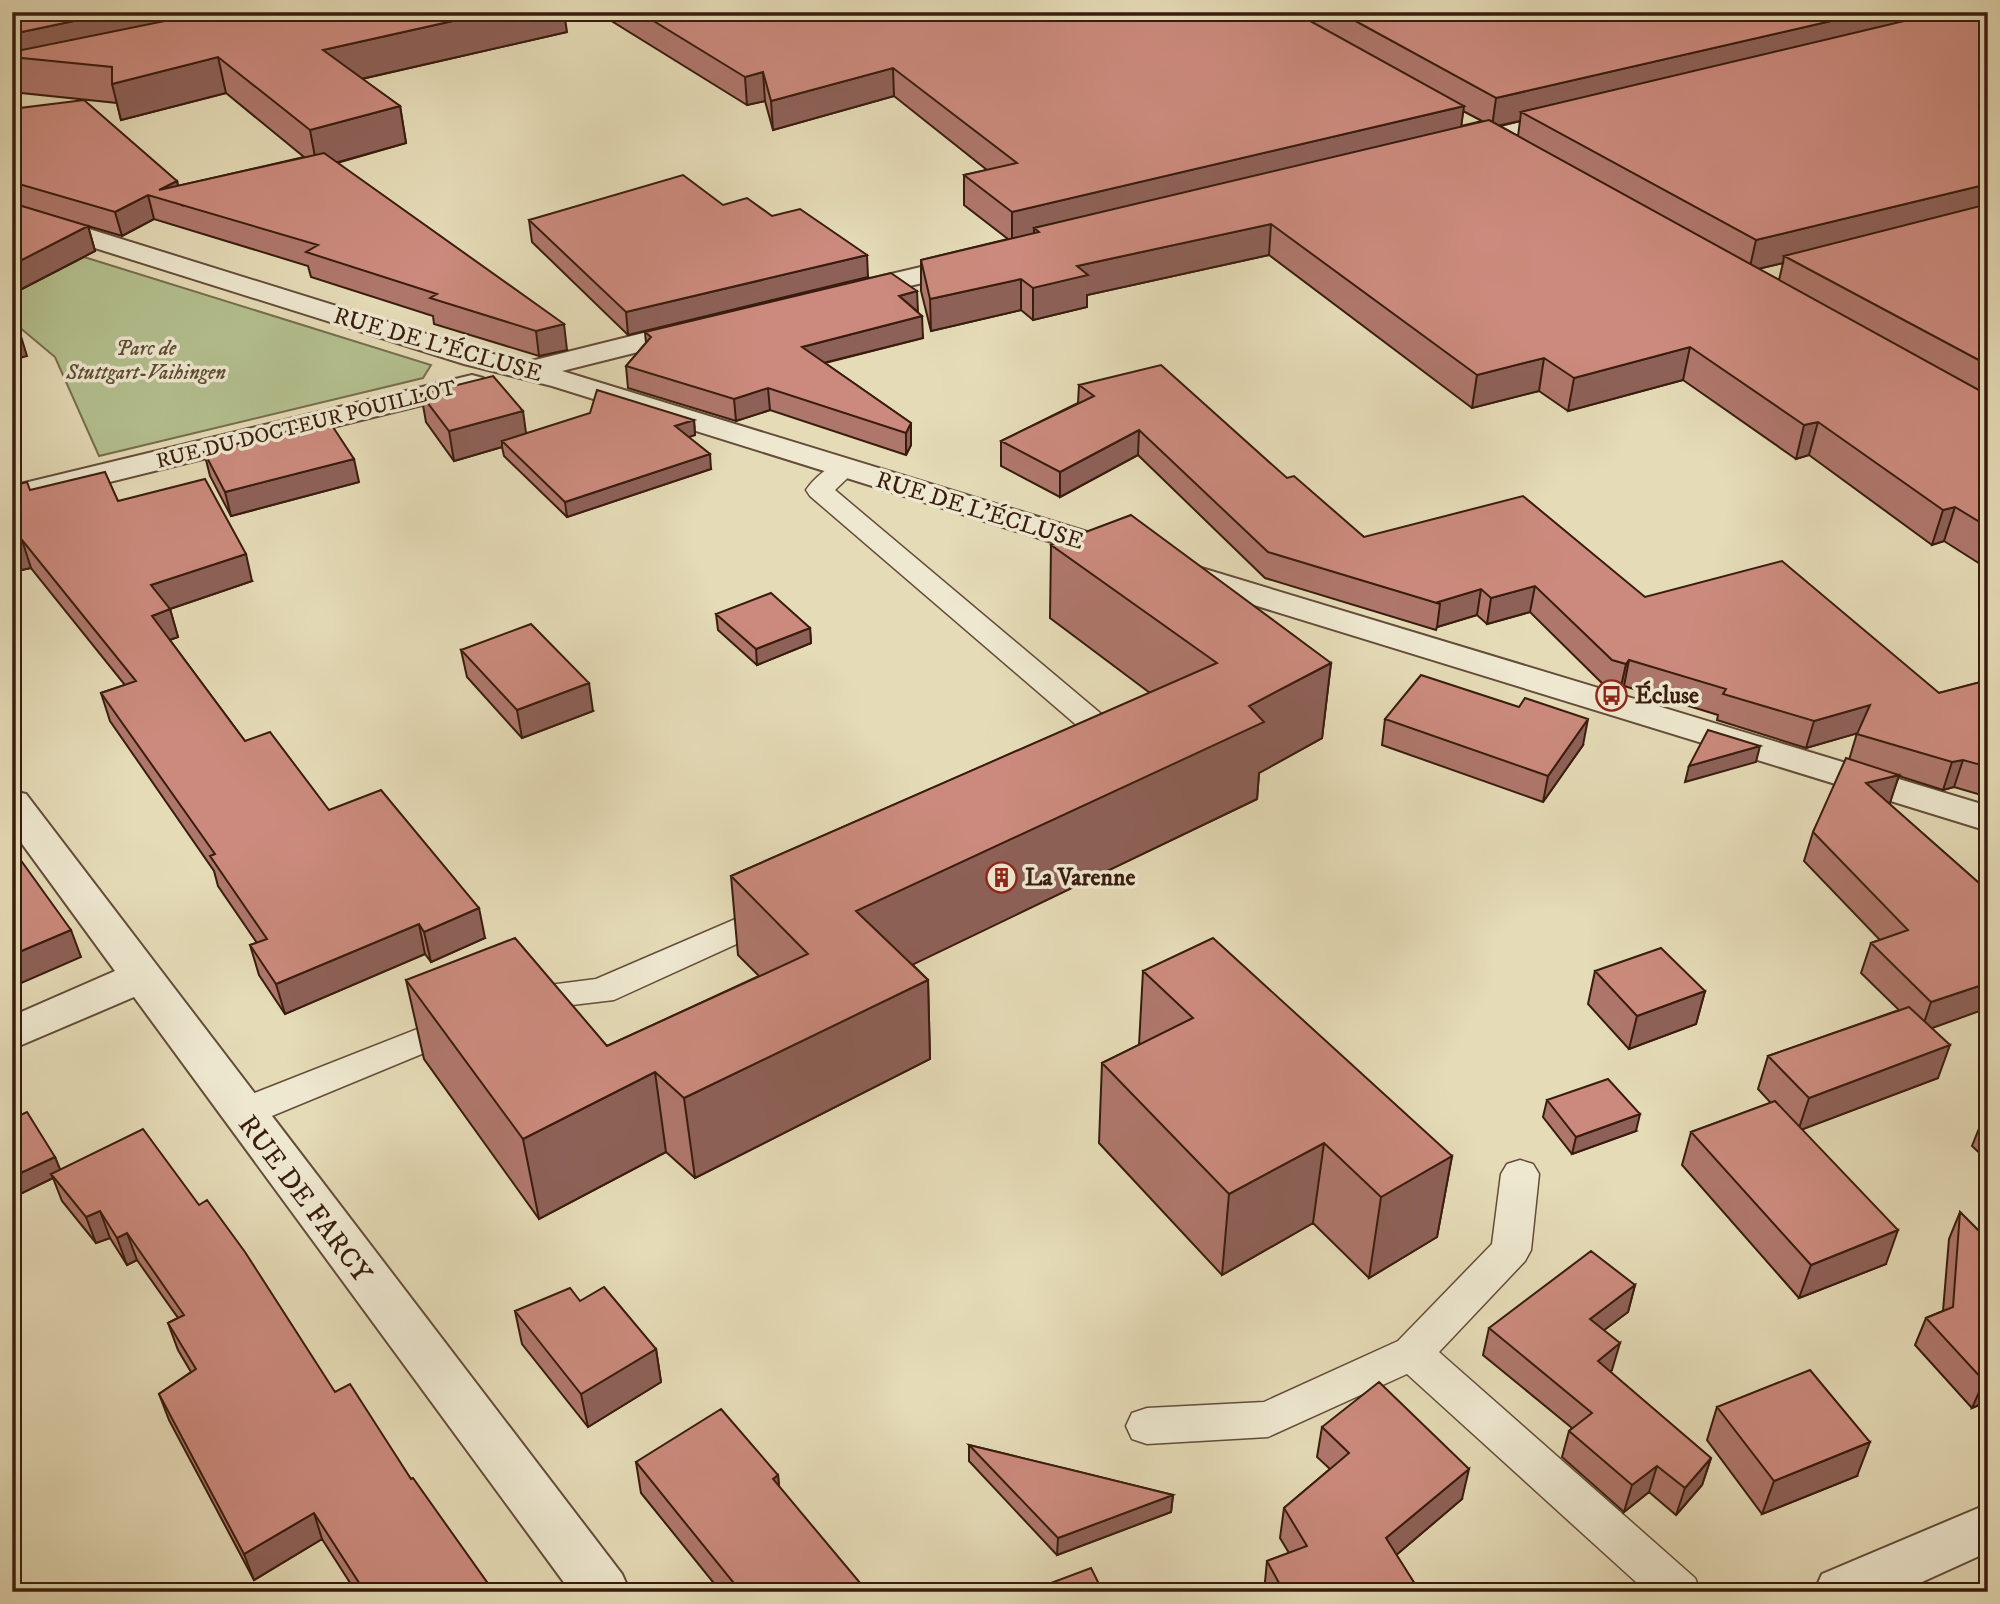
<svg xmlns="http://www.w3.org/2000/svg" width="2000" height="1604" viewBox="0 0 2000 1604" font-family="'IM FELL DW Pica',serif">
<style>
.green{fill:#b4c08f;stroke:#766e4e;stroke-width:2}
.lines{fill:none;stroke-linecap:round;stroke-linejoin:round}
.service-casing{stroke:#644c38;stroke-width:3}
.minor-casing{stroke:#644c38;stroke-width:4}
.service{fill:#eee8d0;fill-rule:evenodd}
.minor{fill:#eee8d0;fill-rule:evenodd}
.wall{fill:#af776c;stroke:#391c0d;stroke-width:2;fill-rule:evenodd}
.shaded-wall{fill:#8e6158;stroke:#391c0d;stroke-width:2}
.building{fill:#cb8a7d;stroke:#391c0d;stroke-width:2}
.labels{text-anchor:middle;stroke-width:7;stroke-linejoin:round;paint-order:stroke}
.far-park-label{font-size:21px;font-style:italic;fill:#5e4d34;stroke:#eee8d0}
.far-street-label{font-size:21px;fill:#391c0d;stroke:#eee8d0}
.street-label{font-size:24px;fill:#391c0d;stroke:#eee8d0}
.poi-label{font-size:24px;font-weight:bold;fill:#391c0d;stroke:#eee8d0;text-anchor:start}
.near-street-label{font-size:28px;fill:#391c0d;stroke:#eee8d0}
</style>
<rect width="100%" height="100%" fill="#e5dbb7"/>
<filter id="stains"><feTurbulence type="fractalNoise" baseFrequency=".00286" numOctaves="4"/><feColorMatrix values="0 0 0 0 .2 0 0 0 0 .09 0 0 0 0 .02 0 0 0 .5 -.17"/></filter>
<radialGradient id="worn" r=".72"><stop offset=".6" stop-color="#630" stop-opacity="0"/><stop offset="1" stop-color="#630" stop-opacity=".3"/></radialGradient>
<!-- green -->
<path class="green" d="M84 257 431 365 423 378 99 456 55 357 12 321V294Z"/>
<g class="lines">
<defs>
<path id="service" d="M845 460 854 463 858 468 835 490 1131 739 1135 746 1131 753 1120 755 1109 753 810 496 806 490C814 478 831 464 845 460Z
M775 902 787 905 792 913 787 921 614 1000 522 1011 510 1008 505 999 510 990 596 979Z
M458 1013 470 1016 476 1025 470 1034 255 1123 242 1127 229 1123 224 1113 229 1103Z
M1520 1160 1533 1164 1539 1174 1531 1250 1525 1261 1439 1352 1695 1578 1701 1592H1647L1407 1374 1268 1437 1147 1444 1132 1439 1126 1426 1132 1413 1147 1408 1264 1402 1398 1341 1492 1244 1501 1174 1507 1164Z"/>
<path id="minor" d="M1571 110 1580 112 1583 117 1580 122 1459 151 1450 149 1447 144 1450 139Z
M12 205 484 352 527 362 696 320 706 323 710 329 706 335 562 371 1133 546 1138 553 1133 560 1121 563 1109 560 552 386 464 364 12 222Z
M972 255 982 257 986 263 982 269 850 300 840 298 836 292 840 286Z
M472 375 483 378 487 384 483 390 12 506V486Z
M1175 560 1988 806V831L1163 577 1158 570 1163 563Z
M12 791 26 794 622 1574 630 1592H571L134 997 12 1049V1016L115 971 12 830Z
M1988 1504V1552L1900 1592H1814L1822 1574Z"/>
</defs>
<!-- service casing -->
<use href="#service" class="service-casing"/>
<!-- minor casing -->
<use href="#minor" class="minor-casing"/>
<!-- service -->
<use href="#service" class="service"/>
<!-- minor -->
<use href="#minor" class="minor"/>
</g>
<!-- wall -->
<path class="wall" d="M12 12 567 32 362 79 400 106 406 143 337 163 567 350 539 356 434 324 433 316 311 277 308 266 154 219 122 236 88 226 95 251 12 294V109L177 181 178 186 304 157 226 93 121 120 117 103 12 92Z
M597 12H1988V569L1944 541 1932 545 1809 455 1796 459 1683 380 1568 411 1539 391 1472 408 1269 255 1087 295V307L1033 320 1021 310 931 331 921 291V260L1008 239 964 205V175L987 170 894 96 773 130 765 101 747 105ZM1463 111 1482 121 1461 126ZM1520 121 1518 136 1500 126ZM1783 263 1779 280 1758 269Z
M723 205 772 216 868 277 628 335 532 242 529 220Z
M918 312 923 338 825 363 911 423V445L906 455 770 410 736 421 628 388 626 366 646 343 645 332Z
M1079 385 1287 478 1364 537 1645 597 1939 693 1988 680V797L1954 787 1943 790 1899 776 1889 804 1988 891 1932 1028 1938 1078 1802 1129 1886 1264 1799 1298 1682 1165 1691 1132 1771 1103 1758 1089 1768 1056 1899 1010 1861 973 1871 943 1880 940 1804 861 1813 832 1849 760 1857 733 1806 748 1717 720 1718 715 1624 686 1620 691 1606 687 1530 612 1487 624 1477 615 1437 627 1436 630 1265 578 1138 455 1060 497 1001 466V441L1078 403Z
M421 394 526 433 694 420 695 435 688 437 711 469 567 517 504 456 502 447 454 461 426 422Z
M204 452 359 482 231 516 210 476Z
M30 490 118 501 252 581 170 609 178 637 170 640 245 741 485 938 431 962 425 954 285 1014 259 975 250 945 257 943 218 886 214 871 110 721 101 693 125 685 31 568 12 572Z
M1051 545 1331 663 1322 738 1259 773 1257 799 912 964 928 980 930 1059 695 1178 666 1152 539 1219 424 1059 406 980 607 1046 759 976 738 955 731 876 1150 693 1050 618Z
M716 614 810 628 811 643 757 665 718 630Z
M461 650 593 711 522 738 467 677Z
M1385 719 1583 745 1543 802 1382 745Z
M1143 971 1452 1156 1437 1237 1369 1278 1313 1223 1222 1275 1099 1143 1102 1063 1139 1045Z
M1595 971 1705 991 1696 1024 1629 1049 1588 1004Z
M1547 1100 1636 1131 1572 1154 1543 1117Z
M1988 1115V1161L1972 1146 1984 1116Z
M12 1119 55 1157 60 1170 335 1392 411 1479 494 1592H356L322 1539 254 1580 169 1420 159 1394 191 1372 178 1350 168 1323 178 1318 137 1260 127 1265 110 1238 96 1243 62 1201 53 1178 14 1197 12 1194Z
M1960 1212 1988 1240V1401L1972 1408 1915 1345 1926 1318 1943 1311 1949 1239Z
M1635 1285 1628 1312 1604 1330 1612 1370 1610 1372 1711 1458 1702 1485 1676 1515 1649 1492 1624 1512 1562 1457 1569 1431 1572 1428 1483 1355 1489 1328Z
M580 1301 656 1349 661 1382 588 1427 522 1344 515 1311Z
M1717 1407 1857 1476 1762 1514 1707 1440Z
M1322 1427 1462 1499 1396 1555 1420 1592H1264L1267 1561 1289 1553 1280 1538 1284 1508 1330 1469 1317 1457Z
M969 1445 1173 1495 1171 1512 1057 1555 969 1461Z
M636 1462 778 1475 779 1487 866 1592H721L641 1493Z"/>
<!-- shaded-wall -->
<path class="shaded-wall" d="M117 12H292L12 57V34Z
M493 12H564L567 32 330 86 323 50Z
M1870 12H1980L1521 112 1520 121 1492 127 1496 98Z
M218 57 226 93 121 120 112 84Z
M893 68 894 96 773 130 771 101Z
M763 72 765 101 747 105 745 77Z
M400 106 406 143 317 168 310 130Z
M1464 106 1460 135 1034 228V238L1012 243V212Z
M177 181 182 205 159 190Z
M1988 184V212L1784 256 1783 263 1749 271 1756 240Z
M148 195 154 219 122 236 115 212Z
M1271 224 1269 255 1087 295V307L1033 320V288L1077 266Z
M88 226 95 251 12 294V265Z
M867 255 868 277 628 335 626 312Z
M1021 279V310L931 331 930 299Z
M917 291 918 312 899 296Z
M922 316 923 338 803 368 802 347Z
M564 324 567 350 539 356 536 331Z
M19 330 27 356 12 360V332Z
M1690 347 1683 380 1568 411 1574 378Z
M1544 358 1539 391 1472 408 1477 375Z
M768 388 770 410 736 421 734 399Z
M523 411 527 440 502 441V447L454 461 449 431Z
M694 420 695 435 677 441 675 426Z
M1818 422 1809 455 1796 459 1804 425Z
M911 423V445L906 455V433Z
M1988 424V455L1980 427Z
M1139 430 1138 455 1060 497V472Z
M710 454 711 469 567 517 565 502Z
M354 459 359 482 231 516 225 492Z
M1955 507 1944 541 1932 545 1943 510Z
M22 540 31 568 12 572V543Z
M246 554 252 581 158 613 151 585Z
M1535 586 1530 612 1487 624 1491 598Z
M1481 589 1477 615 1437 627 1440 604 1438 602Z
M170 609 178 637 160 643 152 616Z
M810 628 811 643 757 665 756 649Z
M1629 660 1624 686 1620 691 1626 664Z
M1331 663 1322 738 1259 773 1257 799 860 990 856 911Z
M589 683 593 711 522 738 517 710Z
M1870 705 1862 732 1806 748 1814 721Z
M1588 719 1583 745 1543 802 1548 776Z
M1760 746 1756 762 1685 782 1689 766Z
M1963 760 1954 787 1943 790 1952 762Z
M1899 775 1890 803 1857 812 1866 783Z
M479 908 485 938 431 962 424 932Z
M419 924 425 954 285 1014 276 984Z
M71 930 81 957 12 987V955Z
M928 980 930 1059 695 1178 684 1098Z
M1988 983V1008L1921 1032 1931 1002Z
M1705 991 1696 1024 1629 1049 1637 1016Z
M1950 1045 1938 1078 1798 1131 1809 1098Z
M655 1072 666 1152 539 1219 523 1139Z
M1640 1114 1636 1131 1572 1154 1576 1137Z
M1324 1143 1313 1223 1222 1275 1229 1194Z
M1452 1156 1437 1237 1369 1278 1381 1197Z
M55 1157 62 1174H51L53 1178 14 1197 12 1193V1177Z
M100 1211 110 1238 96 1243 86 1217Z
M1898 1230 1886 1264 1799 1298 1811 1265Z
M127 1233 137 1260 127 1265 117 1238Z
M1635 1285 1628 1312 1583 1346 1590 1319Z
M1620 1343 1612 1370 1590 1388 1598 1361Z
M656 1349 661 1382 588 1427 581 1394Z
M1988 1379V1401L1972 1408 1984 1381Z
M1870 1442 1857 1476 1762 1514 1774 1481Z
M1711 1458 1702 1485 1676 1515 1685 1488Z
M1657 1466 1649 1492 1624 1512 1632 1485Z
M1469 1469 1462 1499 1381 1568 1386 1538Z
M778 1475 781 1506 773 1479Z
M1173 1495 1171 1512 1057 1555 1058 1538Z
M314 1513 322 1539 254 1580 244 1554Z"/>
<!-- building -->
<path class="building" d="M12 12H117L12 34Z
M209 12H493L323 50 400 106 310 130 218 57 112 84V67L12 57V52Z
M639 12H1294L1464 106 1012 212 964 175 1017 163 893 68 771 101 763 72 745 77Z
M1339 12H1870L1496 98Z
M1942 12H1988V184L1756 240 1521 112Z
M84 100 177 181 159 190 324 153 564 324 536 331 430 298 437 294 306 252 318 245 148 195 115 212 12 182V109Z
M1489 120 1988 395V424L1980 427 1988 431V527L1955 507 1943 510 1818 422 1804 425 1690 347 1574 378 1544 358 1477 375 1271 224 1077 266 1088 275 1033 288 1021 279 930 299 921 260 1039 232 1034 228Z
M683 175 723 205 747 198 772 216 800 209 867 255 626 312 529 220Z
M12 203 88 226 12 265Z
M1988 204V365L1784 256Z
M891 273 917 291 899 296 922 316 802 347 911 423 906 433 768 388 734 399 626 366 651 337 645 332Z
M12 323 19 330 12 332Z
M1161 365 1287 478 1294 476 1364 537 1523 496 1645 597 1782 561 1939 693 1988 680V767L1963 760 1952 762 1857 734 1870 705 1814 721 1723 694 1726 689 1629 660 1626 664 1612 660 1535 586 1491 598 1481 589 1438 602 1440 604 1268 552 1139 430 1060 472 1001 441 1094 396 1079 385Z
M493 376 523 411 449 431 421 394Z
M597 390 694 420 675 426 710 454 565 502 502 441 590 413Z
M329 421 354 459 225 492 204 452Z
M105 472 118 501 205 479 246 554 151 585 170 609 152 616 245 741 270 732 329 810 381 790 479 908 424 932 419 924 276 984 250 945 267 939 210 856 215 854 101 693 136 681 22 540 12 543V486L27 482 30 490Z
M1131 515 1331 663 1249 706 1264 722 856 911 928 980 684 1098 655 1072 523 1139 406 980 515 938 607 1046 808 954 731 876 1217 663 1051 545Z
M771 593 810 628 756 649 716 614Z
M531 624 589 683 517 710 461 650Z
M1421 675 1519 707 1525 698 1588 719 1548 776 1385 719Z
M1708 730 1760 746 1689 766Z
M1846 758 1899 775 1866 783 1988 891V983L1931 1002 1871 943 1908 930 1813 832Z
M12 848 71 930 12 955Z
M1213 938 1452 1156 1381 1197 1324 1143 1229 1194 1102 1063 1193 1018 1143 971Z
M1661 948 1705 991 1637 1016 1595 971Z
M1909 1007 1950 1045 1809 1098 1768 1056Z
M1608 1079 1640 1114 1576 1137 1547 1100Z
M1775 1101 1898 1230 1811 1265 1691 1132Z
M27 1112 55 1157 12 1177V1119Z
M143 1129 199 1205 207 1200 245 1252 335 1392 350 1384 411 1479 413 1478 494 1592H365L314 1513 244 1554 159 1394 196 1369 168 1323 184 1315 127 1233 117 1238 100 1211 86 1217 51 1174Z
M1960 1212 1988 1240V1379L1984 1381 1926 1318 1953 1307Z
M1591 1251 1635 1285 1590 1319 1620 1343 1598 1361 1711 1458 1685 1488 1657 1466 1632 1485 1569 1431 1592 1413 1489 1328Z
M604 1287 656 1349 581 1394 515 1311 570 1288 580 1301Z
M1810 1370 1870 1442 1774 1481 1717 1407Z
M1379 1382 1469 1469 1386 1538 1420 1592H1284L1267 1561 1307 1546 1284 1508 1349 1453 1322 1427Z
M721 1409 778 1475 773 1479 866 1590 864 1592H741L636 1462Z
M969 1445 1072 1470 1173 1495 1058 1538Z
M1091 1568 1103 1592H1027Z
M1988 1586V1592H1974Z"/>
<!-- icons -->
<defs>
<symbol id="bus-ring" viewBox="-11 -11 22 22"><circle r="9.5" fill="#eee8d0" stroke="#8f2418" stroke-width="1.5"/><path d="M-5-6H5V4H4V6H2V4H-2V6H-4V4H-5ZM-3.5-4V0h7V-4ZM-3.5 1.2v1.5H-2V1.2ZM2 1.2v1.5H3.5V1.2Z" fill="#8f2418"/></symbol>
<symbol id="building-ring" viewBox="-11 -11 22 22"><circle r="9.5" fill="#eee8d0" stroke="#8f2418" stroke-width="1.5"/><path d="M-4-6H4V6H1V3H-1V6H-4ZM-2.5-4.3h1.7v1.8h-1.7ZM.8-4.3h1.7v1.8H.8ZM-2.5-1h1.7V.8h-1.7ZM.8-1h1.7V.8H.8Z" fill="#8f2418"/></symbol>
</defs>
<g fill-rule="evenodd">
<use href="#bus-ring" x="1594" y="678" width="35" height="35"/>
<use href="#building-ring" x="984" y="860" width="35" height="35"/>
</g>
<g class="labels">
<!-- far-park labels -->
<g class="far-park-label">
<text x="146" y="355">Parc de<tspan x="146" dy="24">Stuttgart-Vaihingen</tspan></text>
</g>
<!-- far-street labels -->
<g class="far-street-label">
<text transform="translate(306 424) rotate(-14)" y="7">RUE DU DOCTEUR POUILLOT</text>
</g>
<!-- street labels -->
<g class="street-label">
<text transform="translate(438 344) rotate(16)" y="8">RUE DE L'ÉCLUSE</text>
<text transform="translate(980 510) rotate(17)" y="8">RUE DE L'ÉCLUSE</text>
</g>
<!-- poi labels -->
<g class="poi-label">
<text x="1635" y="703">Écluse</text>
<text x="1025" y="885">La Varenne</text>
</g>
<!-- near-street labels -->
<g class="near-street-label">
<text transform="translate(306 1198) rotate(53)" y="10">RUE DE FARCY</text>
</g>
</g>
<!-- margin -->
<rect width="2000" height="1604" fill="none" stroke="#e5dbb7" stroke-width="42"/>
<rect x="14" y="14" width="1972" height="1576" fill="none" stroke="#391c0d" stroke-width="3.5"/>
<rect x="21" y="21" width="1958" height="1562" fill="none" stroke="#391c0d" stroke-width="2"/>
<rect width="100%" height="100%" filter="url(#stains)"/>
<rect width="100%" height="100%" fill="url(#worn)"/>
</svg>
